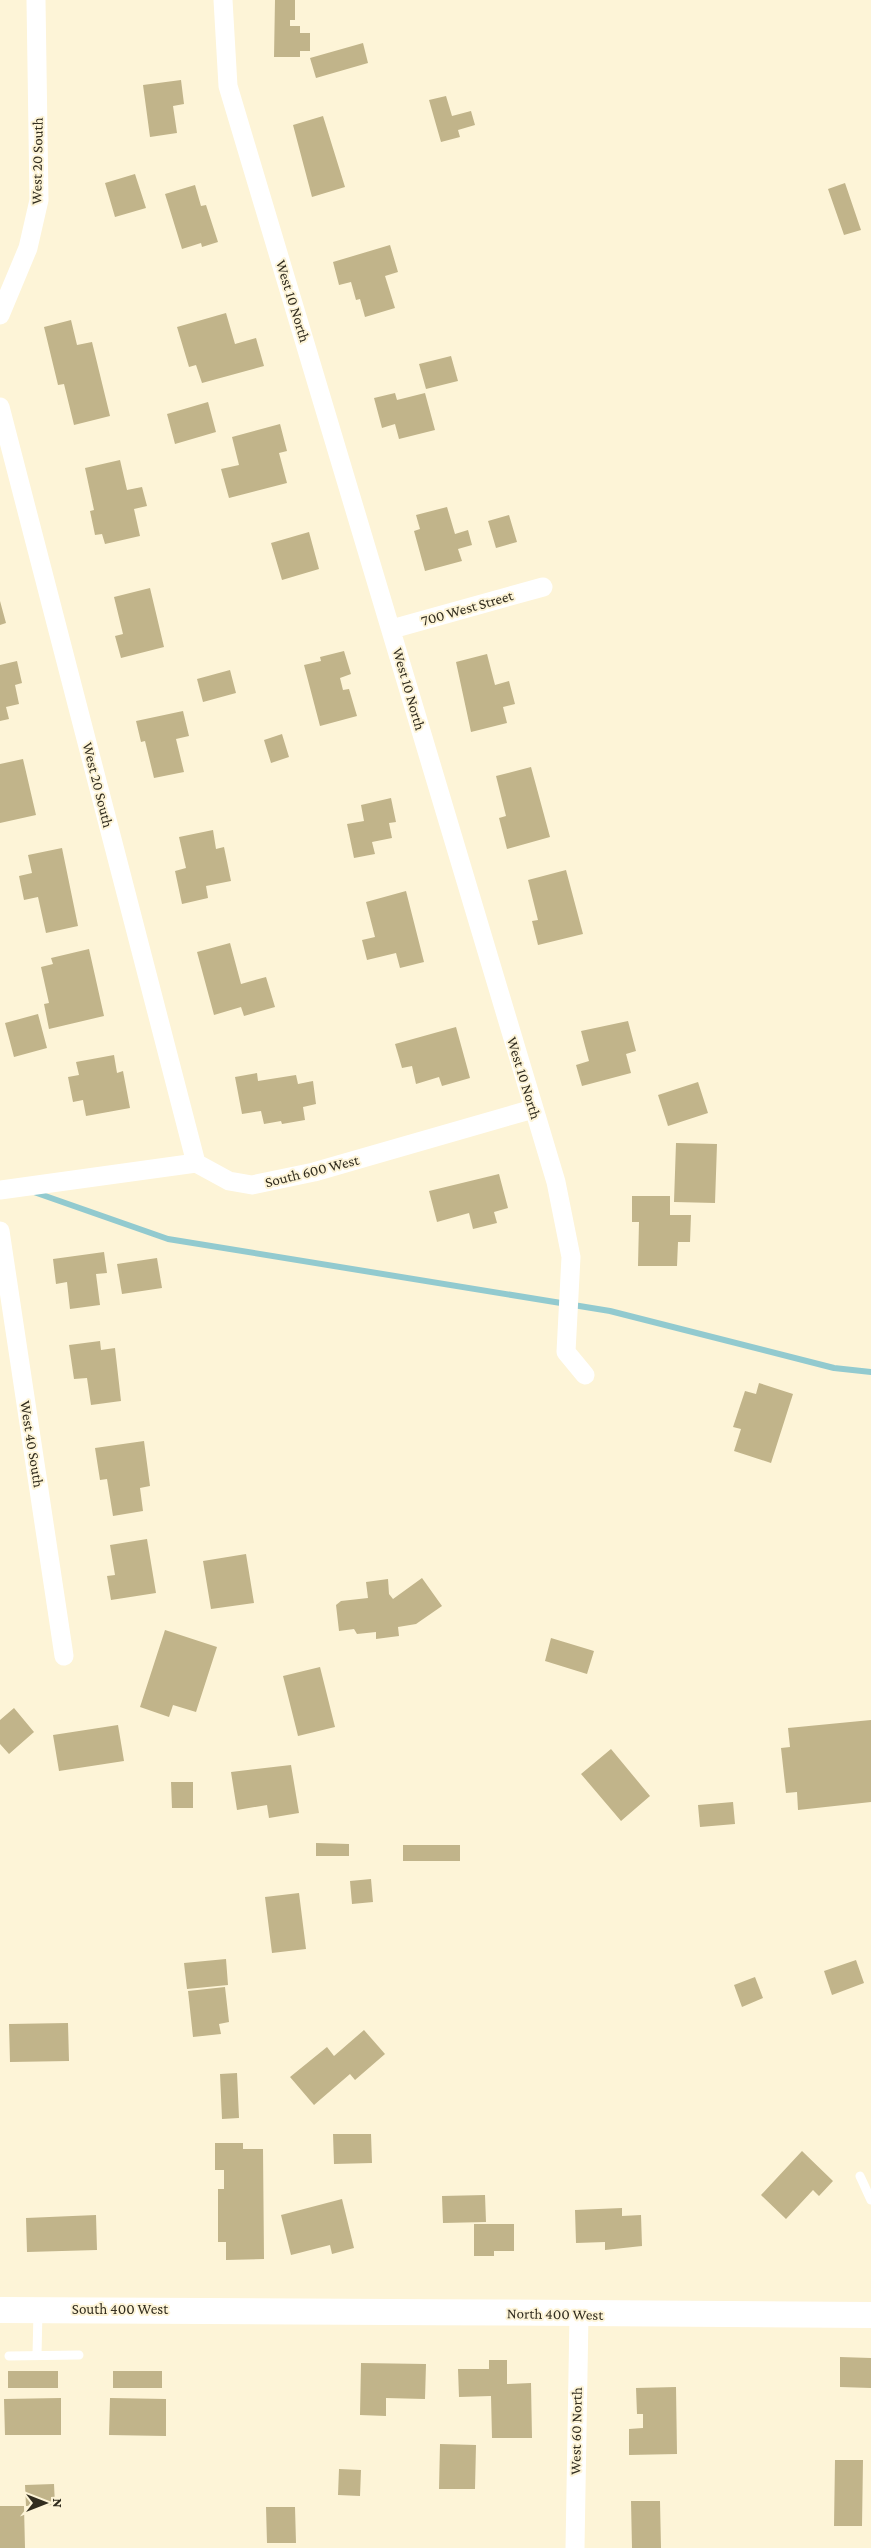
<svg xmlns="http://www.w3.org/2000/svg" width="871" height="2548" viewBox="0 0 871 2548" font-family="'Crimson Pro',serif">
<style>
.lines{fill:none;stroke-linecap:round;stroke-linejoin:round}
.stream{stroke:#92cacf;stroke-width:6}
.building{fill:#c1b48a}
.lane{stroke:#fff;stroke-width:9}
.street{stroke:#fff;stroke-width:19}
.secondary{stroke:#fff;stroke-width:26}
.labels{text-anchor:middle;stroke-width:4;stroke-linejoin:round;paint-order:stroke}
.street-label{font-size:15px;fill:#322d1f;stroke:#fdf4d7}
</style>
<rect width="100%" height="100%" fill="#fdf4d7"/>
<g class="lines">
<!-- stream -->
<path class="stream" d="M31 1191 168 1239 610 1311 834 1368 871 1372"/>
</g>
<!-- building -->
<path class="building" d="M275 0H295V20H290V26H300V33H310V51H300V57H274Z
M363 43 368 63 316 78 310 58Z
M181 80 184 104 173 106 177 133 150 137 143 85Z
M446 96 452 116 471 111 475 125 458 130 460 137 441 142 429 100Z
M323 116 345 187 312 197 293 125Z
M135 174 146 208 115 217 105 183Z
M845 183 861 230 844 235 828 189Z
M195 185 201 206 206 205 218 242 202 247 201 243 182 249 165 194Z
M390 245 398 272 385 276 395 308 365 317 360 299 356 300 351 282 339 285 333 262Z
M226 313 235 344 256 338 264 366 202 383 196 365 189 367 177 327Z
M71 320 77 345 92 342 110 416 74 425 64 384 58 385 44 327Z
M451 356 458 381 426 389 419 364Z
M395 393 397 400 425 393 435 430 399 439 395 424 382 428 374 398Z
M208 402 216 432 175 444 167 414Z
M280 424 287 451 279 453 287 483 229 498 221 469 239 465 232 437Z
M120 460 127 490 142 487 147 506 134 509 140 536 105 544 102 534 95 535 90 511 94 510 85 468Z
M447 507 455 534 468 530 472 545 458 549 462 561 425 571 414 531 420 529 416 515Z
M509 515 517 542 496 548 488 521Z
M309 532 319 569 282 580 271 543Z
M150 588 164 647 121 658 115 636 123 634 114 597Z
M0 601 6 623 0 625Z
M344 651 351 674 340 678 343 690 349 689 357 716 320 726 304 665 321 661 320 657Z
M487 654 495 685 509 681 515 704 503 707 507 723 471 732 456 662Z
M17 661 22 683 15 685 19 704 6 707 9 719 0 721V665Z
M230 670 236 693 203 702 197 679Z
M183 711 189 736 176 739 184 772 154 778 145 741 141 742 136 721Z
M282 734 289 757 271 763 264 740Z
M23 759 36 815 0 823V764Z
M531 767 550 837 507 849 499 818 506 816 496 776Z
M391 798 396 822 389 823 392 838 372 842 375 854 354 858 347 824 364 821 361 805Z
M213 830 216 849 224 847 231 881 206 886 208 898 182 904 175 871 186 868 179 837Z
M62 848 78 926 46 933 38 897 24 900 19 876 32 873 28 855Z
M566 870 583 934 538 945 532 921 538 920 528 880Z
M406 891 424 962 400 968 396 953 367 960 362 940 375 937 366 902Z
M230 943 241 984 266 977 275 1007 244 1016 241 1007 214 1015 197 952Z
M89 949 104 1016 49 1029 44 1004 49 1003 41 967 53 964 51 958Z
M38 1014 47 1048 14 1057 5 1023Z
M628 1021 636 1051 626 1054 631 1073 582 1086 576 1065 589 1061 581 1031Z
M456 1027 470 1078 442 1086 439 1077 416 1084 412 1066 402 1068 395 1044Z
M114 1055 117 1073 123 1071 130 1108 86 1116 83 1100 73 1102 68 1077 79 1075 76 1062Z
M257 1073 258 1081 296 1075 298 1084 313 1081 316 1104 303 1107 305 1120 282 1124 281 1121 264 1124 261 1111 242 1114 235 1077Z
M698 1082 708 1113 668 1126 658 1095Z
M676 1143 717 1144 715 1203 674 1202Z
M499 1174 508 1208 494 1212 497 1223 473 1229 469 1213 437 1222 429 1191Z
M632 1196H670V1215H691L690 1242H678L677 1266H638L639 1222H632Z
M104 1252 107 1273 96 1274 100 1305 70 1309 67 1282 56 1284 53 1259Z
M157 1258 162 1288 122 1294 117 1264Z
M100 1341 101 1350 115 1348 121 1401 91 1405 87 1378 74 1379 69 1345Z
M759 1383 793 1394 771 1463 734 1451 741 1429 733 1427 745 1391 756 1394Z
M144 1441 150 1486 140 1488 143 1511 113 1516 107 1479 100 1480 95 1448Z
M147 1539 156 1593 111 1600 107 1576 115 1575 110 1545Z
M246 1554 254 1603 211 1609 203 1561Z
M422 1578 442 1606 416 1624 398 1627 399 1636 376 1639V1632L357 1634 354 1629 339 1631 336 1605 341 1601 368 1598 366 1582 388 1579 389 1594 393 1599Z
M165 1630 217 1647 196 1712 173 1705 169 1717 140 1707Z
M551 1638 594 1651 587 1674 545 1661Z
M320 1667 335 1727 298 1736 283 1676Z
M14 1708 34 1732 9 1754 0 1744V1720Z
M871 1720V1802L798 1810 797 1792 786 1793 781 1748 790 1747 788 1728Z
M118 1725 124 1761 59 1771 53 1735Z
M611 1749 650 1796 621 1821 581 1774Z
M291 1765 299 1813 269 1818 267 1805 237 1810 231 1772Z
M171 1782H193V1808H172Z
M733 1802 735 1824 700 1827 698 1805Z
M316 1843 349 1844V1856H316Z
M403 1845H460V1861H403Z
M371 1879 373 1902 352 1904 350 1881Z
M299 1893 306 1949 272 1953 265 1897Z
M226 1959 228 1985 187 1989 184 1963Z
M856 1960 864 1983 832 1995 824 1971Z
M755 1977 763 1998 742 2007 734 1985Z
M225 1987 229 2022 219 2024 221 2034 193 2037 188 1991Z
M68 2023 69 2061 10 2062 9 2024Z
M364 2030 385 2054 355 2080 350 2074 314 2105 290 2077 327 2047 334 2056Z
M237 2073 239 2118 222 2119 220 2074Z
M333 2134H371L372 2163 334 2164Z
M215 2143H243V2149H263L264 2259 226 2260V2242H218V2189H224V2170H215Z
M802 2151 833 2181 819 2196 813 2190 786 2219 761 2195Z
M485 2195 486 2222 443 2223 442 2196Z
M342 2199 354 2248 332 2254 330 2245 291 2255 281 2215Z
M622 2208V2216L641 2215 642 2246 605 2250V2242L576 2243 575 2210Z
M96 2215 97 2250 27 2252 26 2218Z
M474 2224H514V2251H494V2256H474Z
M840 2357 871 2358V2388L840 2387Z
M489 2360H507V2384L531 2383 532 2438H492L491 2396 459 2397 458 2369H489Z
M361 2363 426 2364 425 2399 386 2398V2416L360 2415Z
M8 2371H58V2388H8Z
M113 2371H162V2388H113Z
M676 2387 677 2454 629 2455V2429L643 2428V2414H637L636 2388Z
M61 2398V2435H5L4 2399Z
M110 2398 166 2399V2436L109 2435Z
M440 2444 476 2445 475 2489H439Z
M835 2460H863L862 2526H834Z
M339 2469 361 2470 360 2496 338 2495Z
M54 2484 55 2505 26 2506 25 2485Z
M631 2501H660L661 2548H632Z
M0 2506H24L25 2548H0Z
M266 2507H295L296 2543H267Z"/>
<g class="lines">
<!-- lane -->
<path class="lane" d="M860 2176 871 2200
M37 2355 38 2312
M9 2356 79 2355"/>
<!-- street -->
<path class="street" d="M223 0 228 86 556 1182 571 1257 566 1352 585 1375
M0 315 28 248 39 200 36 0
M0 407 196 1163
M392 629 543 587
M0 1190 196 1163 229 1181 252 1185 314 1172 533 1109
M0 1231 64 1656
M575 2548 579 2315"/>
<!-- secondary -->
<path class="secondary" d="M0 2310C290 2310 581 2314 871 2315"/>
</g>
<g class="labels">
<!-- street labels -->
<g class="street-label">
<text transform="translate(37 161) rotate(-89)" y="5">West 20 South</text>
<text transform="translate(293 301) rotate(73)" y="5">West 10 North</text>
<text transform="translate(467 608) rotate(-16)" y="5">700 West Street</text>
<text transform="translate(409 689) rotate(74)" y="5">West 10 North</text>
<text transform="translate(98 785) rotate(76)" y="5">West 20 South</text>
<text transform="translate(524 1078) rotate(73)" y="5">West 10 North</text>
<text transform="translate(312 1171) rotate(-14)" y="5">South 600 West</text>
<text transform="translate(32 1444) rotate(81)" y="5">West 40 South</text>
<text x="120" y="2314">South 400 West</text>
<text transform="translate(555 2314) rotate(1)" y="5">North 400 West</text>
<text transform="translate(576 2431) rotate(-89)" y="5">West 60 North</text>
</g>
</g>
<!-- north arrow -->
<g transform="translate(45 2503) rotate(90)" stroke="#fdf4d7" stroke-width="4" paint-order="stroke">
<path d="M0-4L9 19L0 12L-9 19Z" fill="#322d1f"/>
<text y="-8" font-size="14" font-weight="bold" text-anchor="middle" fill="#322d1f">N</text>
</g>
</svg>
